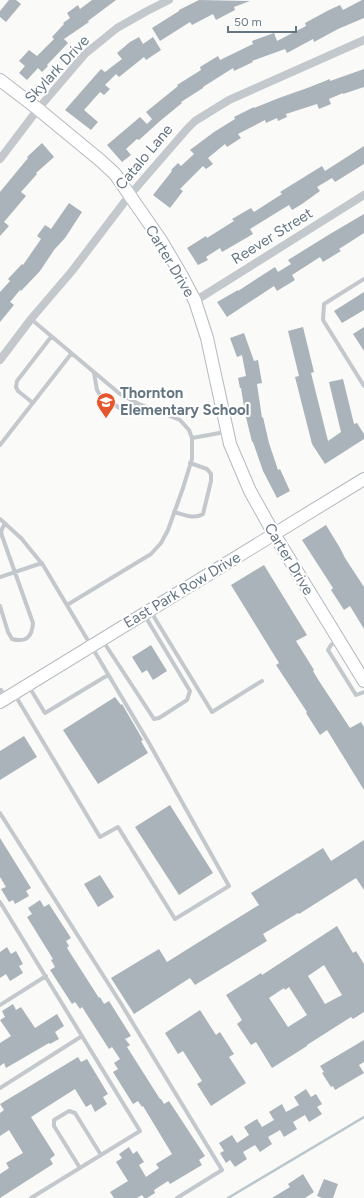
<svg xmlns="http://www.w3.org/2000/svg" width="364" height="1198" viewBox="0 0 364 1198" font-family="Figtree,sans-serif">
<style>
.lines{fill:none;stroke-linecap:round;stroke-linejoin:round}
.stream{stroke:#bbc7cb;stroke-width:2.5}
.building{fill:#aab3b9;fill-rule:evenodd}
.secondary-casing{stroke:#b3babf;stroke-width:14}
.lane{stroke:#c3c8cc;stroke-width:4}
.street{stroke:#c3c8cc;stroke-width:8}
.secondary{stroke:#fff;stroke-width:12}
.labels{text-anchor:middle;stroke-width:4;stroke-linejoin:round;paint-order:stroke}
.street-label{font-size:15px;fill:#657683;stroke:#fff}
.poi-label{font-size:15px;font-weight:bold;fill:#657683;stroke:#fff;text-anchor:start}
</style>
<rect width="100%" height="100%" fill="#fafaf8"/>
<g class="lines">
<!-- stream -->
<path class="stream" d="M228 1198 364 1117"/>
</g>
<!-- building -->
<path class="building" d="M9 0H16L21 4 6 22 0 17V11Z
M92 0H116L88 21 89 22 64 39 68 43 47 65 48 66 42 72 38 68 27 80 19 73 25 66 19 61 29 50 37 56 54 39 52 37 64 24 63 23 70 18 67 13 78 5 80 9Z
M199 0 250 1 234 7 235 10 216 20 213 14 192 25 190 22 160 41 152 28 179 11V10Z
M362 0H364V18L338 29 314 42 313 39 287 53 285 49 252 61 253 62 234 71 233 68 203 87V88L181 102 182 103 160 121 139 140 137 139 126 149 131 155 122 162 107 145 140 117 147 124 152 119 146 112 178 86 177 85 201 70 200 67 218 56 220 60 253 44 252 41 274 33 277 41 306 26 305 23 329 10 340 5 343 10Z
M139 37 143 44 153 37 161 50 146 60 144 57 119 77 116 74 105 85 110 89 104 95 100 92 84 110 98 122 91 130 65 110 101 69 105 72 122 59 117 53 130 42Z
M364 69V87L343 94V93L329 99 331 104 319 109 317 104 286 114 287 117 278 121 277 118 266 123 265 120 238 134 241 138 227 147 225 144 208 158 213 164 206 169 203 166 180 189 183 191 170 208 153 195 172 171 171 170 178 163 181 166 194 154 190 150 214 132 235 119 234 117 254 107V108L279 98 310 87 330 79V81Z
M42 143 54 157 36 173 37 174 21 192 26 196 4 222 9 226 0 236V192L28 158 27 157Z
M364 146V164L335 182 332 178 317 187 320 191 302 204 292 210 289 205 250 229 253 234 222 252 220 248 206 257 208 260 198 265 187 248 206 236 207 238 234 221 232 219 251 208 254 212 282 194 280 192 322 166 325 171Z
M69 203 82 212 65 238 54 250 40 271 21 291 20 290 10 302 14 305 0 322V292L10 281 8 279 22 264 23 265 41 239 37 236 45 225 51 229Z
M364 214V233L339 249 341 251 323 262 320 257 292 275 295 280 277 291 274 286 227 317 217 302 238 290V291L275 267 278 272 291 264 288 260 330 234Z
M364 292V310L342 323 334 311Z
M303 327 314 372 311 373 328 441 341 432 329 382 343 379 354 424 357 423 364 434V439L325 464 312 444 295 377 299 376 288 331Z
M364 327V351L353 334Z
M244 333 254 361 258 360 262 383 257 384 262 418 263 417 269 443 278 470 280 469 290 491 277 498 263 471 253 442H252L245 413 241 388H240L238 378 246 376 242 355 237 357 230 338Z
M326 525 340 548 345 558 364 587V629L350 606 344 610 331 590 333 588 302 540Z
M264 565 307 635 296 641 314 670 313 671 319 681 350 728 361 722 364 727V790L327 730 320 735 306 713 307 712 276 665 279 663 231 585Z
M151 645 167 671 153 680 147 670 142 673 132 657Z
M115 697 121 705 122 704 143 740 141 741 148 753 98 784 63 730Z
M24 736 37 757 0 780V751Z
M170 805 213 873 179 895 135 827Z
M0 838 31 888 26 891 29 896 15 904 13 900 9 902 1 889 6 887 0 877Z
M364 840V890L356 878 299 914 298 913 263 934 267 941 195 985 190 978 134 1014 111 978 159 949 167 962 199 942 259 905 251 893 323 848 331 861Z
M100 875 114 897 98 907 84 884Z
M40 900 44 907 49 904 71 938 66 941 69 946 67 948 99 998 100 997 104 1004 109 1001 131 1036 125 1039 130 1045 127 1047 160 1099H161L164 1104 169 1101 205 1156 199 1160 202 1165 170 1184 168 1181 154 1190 155 1193 147 1198H144L142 1195 137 1198H114L110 1192 128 1181 116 1162 122 1158 119 1154 129 1147 133 1154 137 1151 144 1162 139 1165 146 1177 159 1168 156 1164 172 1154 143 1106 142 1107 138 1101 133 1104 113 1072 118 1069 114 1063 120 1059 112 1047 109 1049 82 1007 80 1009 75 1002 72 1004 50 970 55 967 51 960 53 959 27 917 32 914 28 908Z
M337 926 353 953 356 951 364 964V1012L353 1019 351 1017 307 1045V1046L272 1068 256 1042 251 1045 237 1024 242 1020 226 995 261 973 262 975ZM324 965 342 995 325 1004 308 976ZM289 987 307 1015 288 1027 269 998 284 988 285 990Z
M7 947 11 954 16 951 23 964 19 966 23 973 10 981 6 974 0 978V952Z
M13 1004 16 1010 21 1007 35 1028 57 1014 64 1026 55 1032 59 1039 50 1044 49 1043 6 1068 4 1063 0 1066V1043L11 1036 0 1020 5 1017 2 1011Z
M200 1010 216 1035 220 1032 234 1054 229 1057 246 1083 211 1106 197 1084 202 1081 183 1051 178 1054 165 1033Z
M364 1040V1062L359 1065 364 1073 335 1090 333 1086 331 1087 322 1073 324 1072 320 1066Z
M78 1057 81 1062 87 1059 108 1094 103 1097 107 1104 95 1112 91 1104 86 1107 75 1089 31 1117 55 1155 50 1159 53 1164 0 1198V1174L9 1168 6 1163 23 1153 9 1130 0 1136V1113L4 1110 0 1104Z
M306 1089 311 1097 316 1094 322 1104 317 1107 322 1114 309 1122 305 1115 293 1122 297 1129 284 1137 280 1130 268 1137 272 1144 260 1152 255 1145 243 1152 247 1159 235 1167 230 1160 226 1163 220 1153 224 1151 219 1143 232 1135 237 1143 249 1135 244 1127 257 1119 262 1127 274 1120 269 1112 282 1104 286 1112 299 1105 294 1097Z
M303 1174 314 1192 305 1198H272L290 1187 288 1184Z
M324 1179 338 1184 333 1198H322L317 1196Z"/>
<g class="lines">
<defs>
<path id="secondary" d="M0 80 38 109 101 161 115 174 162 242 182 276 195 301 207 338 230 444 250 491 274 534 364 681
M0 702 364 479"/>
</defs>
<!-- secondary casing -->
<use href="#secondary" class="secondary-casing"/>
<!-- lane -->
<path class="lane" d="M364 279 324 304 323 320 364 386
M31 319 120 394 139 404 180 420 189 430 192 438 225 432
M94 373 97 390 100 395 121 409H127L139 404
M33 403 18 391 16 387 17 381 51 337
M0 445 71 354
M174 512C183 514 194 520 203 514L211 481V474L207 469 190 463
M0 519 21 538 43 565 149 743 229 886 175 919 118 827 100 837 15 695
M0 577 42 563
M67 605 151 554 161 543 168 530 183 488 192 459V438
M0 606 8 632 12 639C27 643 32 636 33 623L2 536 1 531 5 523
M151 612 212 712 262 681
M338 640 331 645 328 650 356 695 364 692
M103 641 154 719 159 718 187 700 190 691 145 616
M28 685 45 713 108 675
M0 813 120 1002 222 1170 177 1198
M0 902 140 1131 31 1198
M0 1005 46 976
M0 1088 82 1036
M80 1168 54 1126V1120L69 1111 75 1113 101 1155"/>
<!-- street -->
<path class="street" d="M0 159 38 109 85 54 117 28 147 11 169 0
M195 301 364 195
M0 360 31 319 72 271 129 196 187 129 195 121 229 100 364 40
M0 692 4 699"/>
<!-- secondary -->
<use href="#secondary" class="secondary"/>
</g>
<!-- icons -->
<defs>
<symbol id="school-pin" viewBox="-11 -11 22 30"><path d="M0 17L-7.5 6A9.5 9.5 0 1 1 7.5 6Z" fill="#e4572e" stroke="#fff"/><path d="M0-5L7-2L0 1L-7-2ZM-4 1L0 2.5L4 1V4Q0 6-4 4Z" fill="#fff"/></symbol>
</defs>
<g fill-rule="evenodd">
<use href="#school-pin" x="95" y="391" width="22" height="30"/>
</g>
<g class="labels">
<!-- street labels -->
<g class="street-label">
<text transform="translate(57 69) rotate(-47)" y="5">Skylark Drive</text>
<text transform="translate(144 157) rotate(-50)" y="5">Catalo Lane</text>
<text transform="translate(272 236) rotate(-32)" y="5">Reever Street</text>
<text transform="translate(170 261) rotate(59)" y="5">Carter Drive</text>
<text transform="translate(289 559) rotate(59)" y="5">Carter Drive</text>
<text transform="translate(182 590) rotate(-31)" y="5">East Park Row Drive</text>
</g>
<!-- poi labels -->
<g class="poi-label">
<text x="120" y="398">Thornton<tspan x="120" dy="17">Elementary School</tspan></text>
</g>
</g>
<!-- scale -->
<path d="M228 26v6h68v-6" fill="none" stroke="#657683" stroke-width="2"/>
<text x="234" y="26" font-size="12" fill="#657683" stroke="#ffffff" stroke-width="3" paint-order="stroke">50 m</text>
</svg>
